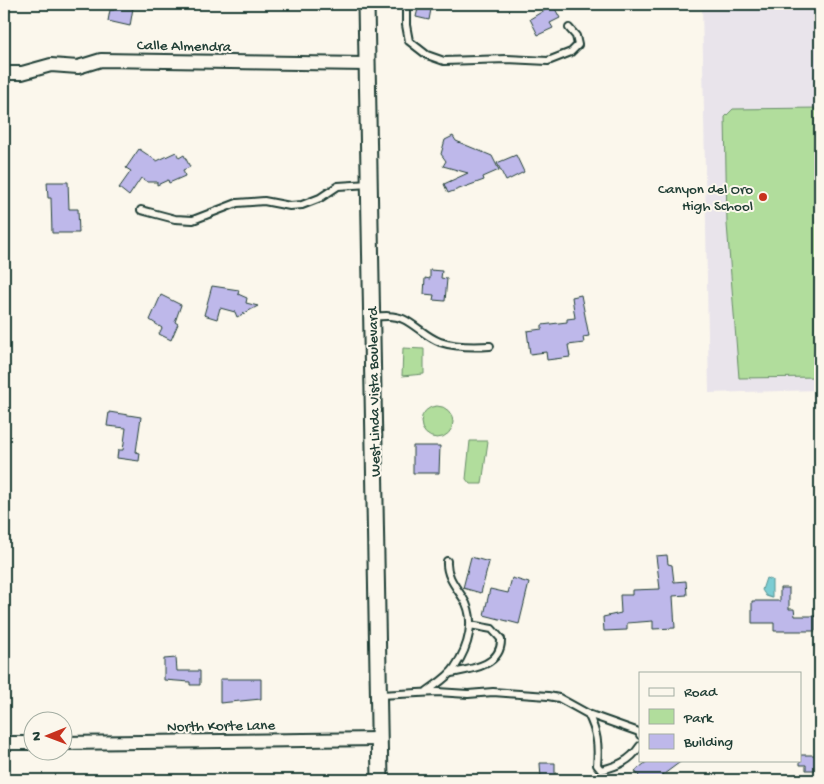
<svg xmlns="http://www.w3.org/2000/svg" width="824" height="784" viewBox="0 0 824 784" font-family="'Gochi Hand',sans-serif">
<style>
.built{fill:#e9e4eb}
.green{fill:#b1dd9c;stroke:#688d68}
.water{fill:#7ccdd3;stroke:#579393}
.building{fill:#beb8ea;stroke:#1f3d34}
.lines{fill:none;stroke-linecap:round;stroke-linejoin:round}
.service-casing{stroke:#1f3d34;stroke-width:10}
.minor-casing{stroke:#1f3d34;stroke-width:16}
.tertiary-casing{stroke:#1f3d34;stroke-width:19}
.service{stroke:#fbf7ec;stroke-width:6}
.minor{stroke:#fbf7ec;stroke-width:12}
.tertiary{stroke:#fbf7ec;stroke-width:15}
.poi-dot{fill:#c8321e;stroke:#fbf7ec;stroke-width:2}
.labels{text-anchor:middle;stroke-width:4;stroke-linejoin:round;paint-order:stroke}
.street-label{font-size:15px;fill:#1f3d34;stroke:#fbf7ec}
.poi-label{font-size:15px;fill:#1f3d34;stroke:#fbf7ec;text-anchor:end}
</style>
<rect width="100%" height="100%" fill="#fbf7ec"/>
<filter id="ink" filterUnits="userSpaceOnUse"><feTurbulence type="fractalNoise" baseFrequency=".02" numOctaves="2"/><feDisplacementMap in="SourceGraphic" scale="10" xChannelSelector="R" yChannelSelector="G"/><feConvolveMatrix kernelMatrix="1 2 1 2 8 2 1 2 1" color-interpolation-filters="sRGB"/></filter>
<g filter="url(#ink)">
<!-- built -->
<path class="built" d="M702 4H820V390L709 393Z"/>
<!-- green -->
<path class="green" d="M820 108V377L739 378 727 224 725 117 733 109Z
M403 348 424 349V374L402 376Z
M421 422a16 16 0 1 1 32 0a16 16 0 1 1-32 0Z
M470 441H488L482 484H470L466 479Z"/>
<!-- water -->
<path class="water" d="M766 578 772 580V598L766 596 762 590Z"/>
<!-- building -->
<path class="building" d="M419 4H432L429 20 416 17Z
M115 5 133 8 130 26 108 21 110 10H114Z
M553 5 560 18 550 23 553 28 538 35 530 19Z
M453 136 456 141 492 156 499 170 483 177 484 180 448 193 444 184 468 173 443 166 446 161 441 154 445 140Z
M139 149 157 161 176 152 179 158 184 155 190 167 183 170 185 176 169 183 168 180 157 185V182H148L141 178 129 196 119 188 131 171 126 168Z
M516 155 524 172 506 181 497 163Z
M47 182H68L69 209H78L79 233H52L51 198H48Z
M430 270 442 271 441 278 447 279 445 301 433 300 434 295 424 294 425 278 430 279Z
M212 286 239 290 238 294 247 298 246 303 258 306 237 317 235 312 220 308 217 319 204 315Z
M161 295 181 305 175 322 178 324 171 340 159 334 162 328 150 320Z
M581 295 589 336 583 337 584 343 568 345 570 357 547 360 546 352 530 354 527 331 542 329V325L567 322V319L575 318 572 297Z
M109 412 141 417 136 452 140 453 139 461 117 458 118 450H123L126 428 107 426Z
M413 446H440L439 473H413Z
M667 555 668 564 672 565 674 582 686 581 687 595 673 596 675 628 653 629V621L627 623V630L604 631 603 617 621 613 620 595H632V590L660 589 656 556Z
M471 557 489 562 481 593 463 588Z
M512 578 529 583 519 624 484 615 490 589 508 593Z
M780 588H789V609H794L795 616H815V631H774V623H752V601H780Z
M176 658 177 671H200V685H190V682L164 680V659Z
M220 679H261V699L220 703Z
M800 755H820V770H806V765H800Z
M649 760H683L656 780H642L635 771Z
M540 763H555V780H541Z"/>
<g class="lines">
<defs>
<path id="service" d="M406 4V25L409 41 427 55 444 61 507 59 548 61 571 52 578 45 576 36 569 28
M141 210 175 219 193 220 237 203 264 201 290 206 302 205 320 198 338 186 369 184
M372 317C383 316 394 315 403 319 416 325 426 337 440 342 455 347 474 347 490 346
M451 673C473 669 502 665 501 639L492 629 470 625
M426 692C435 685 449 677 455 667 468 648 477 619 463 598 456 587 446 576 447 561
M380 695 437 692 468 694 493 692 548 696 559 698 588 714 639 732 640 735
M588 714C597 732 599 744 597 765L601 770C618 766 630 761 640 746"/>
<path id="minor" d="M4 73H22L51 65 78 67 101 60 366 64
M4 743H32
M62 743 379 739"/>
<path id="tertiary" d="M366 4 380 780"/>
</defs>
<!-- service casing -->
<use href="#service" class="service-casing"/>
<!-- minor casing -->
<use href="#minor" class="minor-casing"/>
<!-- tertiary casing -->
<use href="#tertiary" class="tertiary-casing"/>
<!-- service -->
<use href="#service" class="service"/>
<!-- minor -->
<use href="#minor" class="minor"/>
<!-- tertiary -->
<use href="#tertiary" class="tertiary"/>
</g>
</g>
<!-- markers -->
<circle class="poi-dot" cx="763" cy="197" r="5"/>
<g class="labels">
<!-- street labels -->
<g class="street-label">
<text transform="translate(184 45) rotate(1)" y="5">Calle Almendra</text>
<text transform="translate(373 392) rotate(-91)" y="5">West Linda Vista Boulevard</text>
<text transform="translate(221 725) rotate(-1)" y="5">North Korte Lane</text>
</g>
<!-- poi labels -->
<g class="poi-label">
<text x="753" y="193">Canyon del Oro<tspan x="753" dy="17">High School</tspan></text>
</g>
</g>
<!-- margin -->
<rect width="824" height="784" fill="none" stroke="#fbf7ec" stroke-width="20"/>
<rect x="10" y="10" width="804" height="764" fill="none" stroke="#1f3d34" stroke-width="2" filter="url(#ink)"/>
<!-- legend -->
<rect x="639" y="672" width="162" height="90" fill="#fbf7ec" stroke="#a3ada2"/>
<rect x="649" y="688" width="25" height="8" fill="#fbf7ec" stroke="#a3ada2"/>
<text x="684" y="696" font-size="15" fill="#1f3d34">Road</text>
<rect x="649" y="709" width="25" height="15" fill="#b1dd9c" stroke="#a3ada2"/>
<text x="684" y="722" font-size="15" fill="#1f3d34">Park</text>
<rect x="649" y="734" width="25" height="15" fill="#beb8ea" stroke="#a3ada2"/>
<text x="684" y="746" font-size="15" fill="#1f3d34">Building</text>
<!-- north arrow -->
<g transform="translate(48 736) rotate(269)"><circle r="24" fill="#fbf7ec" stroke="#a3ada2"/>
<path d="M0-4L9 19L0 12L-9 19Z" fill="#c8321e"/>
<text y="-8" font-size="14" font-weight="bold" text-anchor="middle" fill="#1f3d34">N</text>
</g>
</svg>
